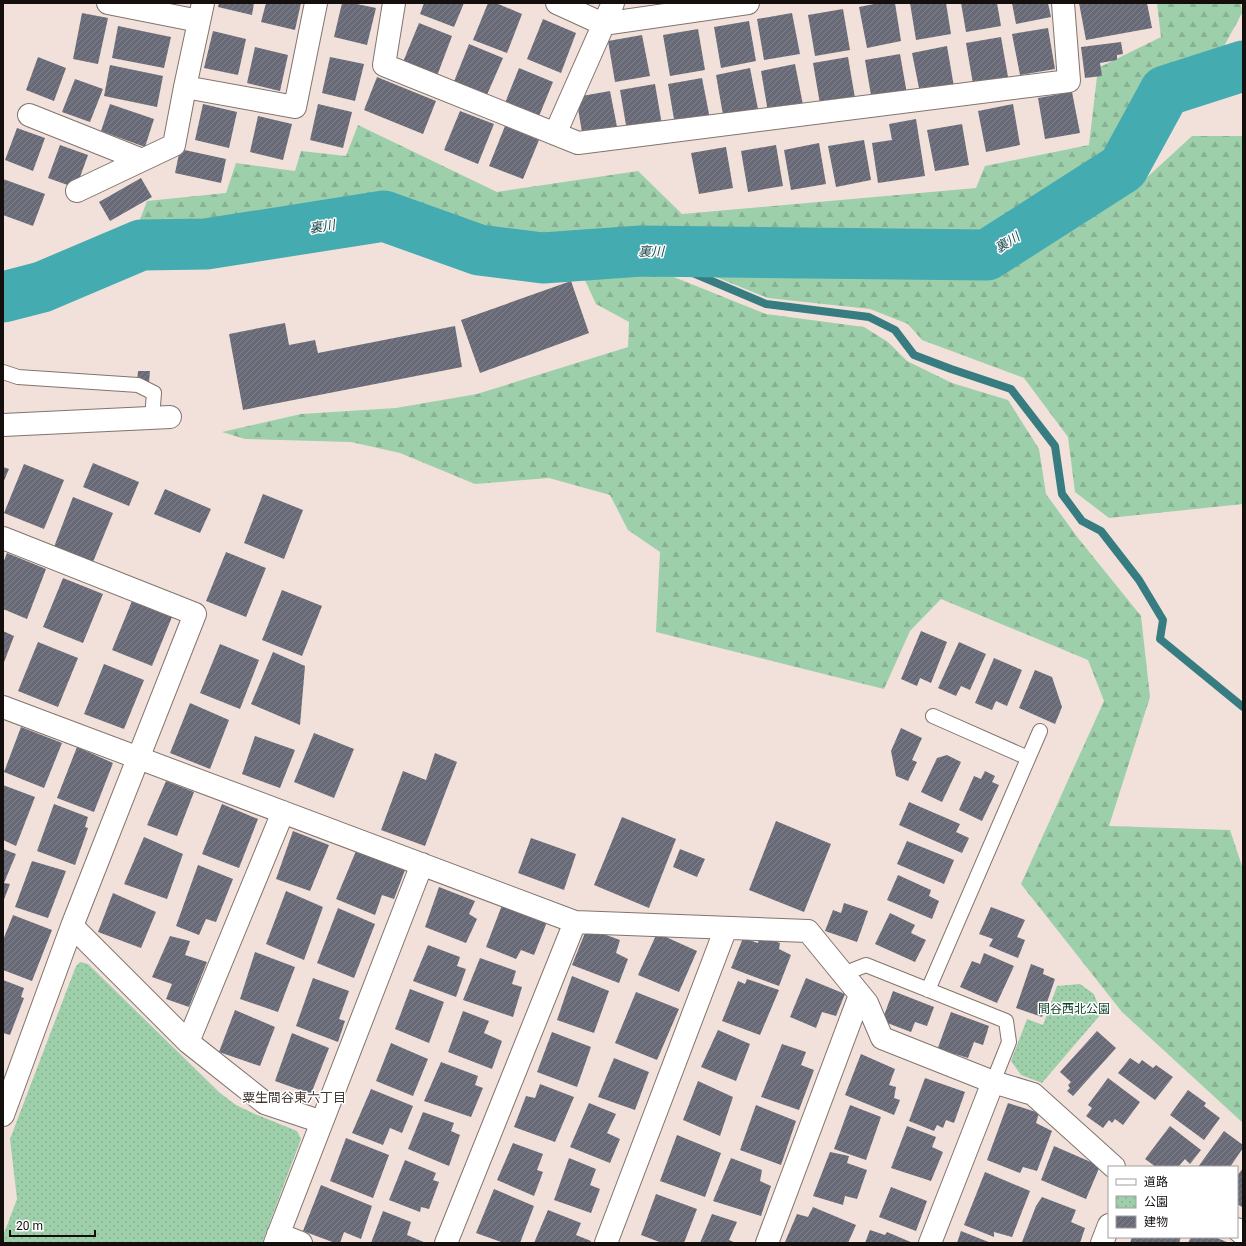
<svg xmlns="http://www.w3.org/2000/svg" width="1246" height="1246" viewBox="0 0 1246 1246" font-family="Roboto,'Noto Sans JP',sans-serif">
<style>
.forest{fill:url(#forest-firs)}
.park{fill:url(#park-dots)}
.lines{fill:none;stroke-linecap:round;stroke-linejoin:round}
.stream{stroke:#367c80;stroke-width:8}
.river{stroke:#44abb1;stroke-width:51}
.building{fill:url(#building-hatch)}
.lane-casing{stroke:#82746d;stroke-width:16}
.street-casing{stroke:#82746d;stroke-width:24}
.lane{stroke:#fff;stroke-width:14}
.street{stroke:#fff;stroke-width:22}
.labels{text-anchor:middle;stroke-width:3;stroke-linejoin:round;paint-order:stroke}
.park-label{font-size:12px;fill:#0d3f21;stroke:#fff}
.water-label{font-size:13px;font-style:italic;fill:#1c494c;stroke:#fff}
.neighbourhood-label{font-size:13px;fill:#463a34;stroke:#fff}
</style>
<defs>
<pattern id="forest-firs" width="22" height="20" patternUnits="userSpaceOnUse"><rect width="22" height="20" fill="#9ecfab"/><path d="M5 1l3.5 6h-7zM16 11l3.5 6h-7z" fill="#87b192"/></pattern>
<pattern id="park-dots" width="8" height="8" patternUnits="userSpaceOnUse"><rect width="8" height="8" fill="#9ecfab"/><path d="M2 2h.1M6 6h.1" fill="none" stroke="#87b192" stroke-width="1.8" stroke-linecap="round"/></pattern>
<pattern id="building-hatch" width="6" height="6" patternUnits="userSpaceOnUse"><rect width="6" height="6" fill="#696a77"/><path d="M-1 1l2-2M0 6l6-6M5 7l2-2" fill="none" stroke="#81818a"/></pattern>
</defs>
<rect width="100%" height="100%" fill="#f1e1da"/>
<!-- forest -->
<path class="forest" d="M1157 3H1241L1242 13 1216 61 1156 79 1110 157 982 245 644 240 545 249 477 234 386 208 328 210 222 231 136 230 147 201 226 193 236 163 295 171 301 151 346 156 358 125 497 192 638 171 682 214 976 188 985 166 1089 145 1098 68 1161 37Z
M1192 136H1243V504L1109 518 1075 492 1068 437 1024 378 922 340 908 324 870 309 768 298 684 264 764 267 992 272 1062 229 1143 181Z
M639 263 766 314 864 327 888 342 907 361 952 383 1008 400 1039 449 1046 494 1078 538 1141 616 1150 697 1109 826 1230 830 1243 869V1123L1122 1012 1021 884 1104 701 1088 660 941 599 910 631 884 689 656 632 660 552 628 530 610 495 549 478 475 484 400 453 351 442 245 439 222 432 301 414 396 408 477 394 628 347 629 322 596 304 583 276Z"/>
<!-- park -->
<path class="park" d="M80 962 88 964 220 1093 236 1105 255 1114 297 1131 301 1139 262 1243H3V1236L17 1199 10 1139 76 966Z
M1080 984 1094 994 1101 1014 1042 1083 1021 1075 1011 1061 1027 1019 1043 1025 1057 986Z"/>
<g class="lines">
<!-- stream -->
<path class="stream" d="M1225 71 1243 46
M641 251 766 304 869 317 895 330 914 355 951 369 1011 389 1055 446 1062 494 1082 521 1101 531 1139 580 1163 620 1160 639 1243 707"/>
<!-- river -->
<path class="river" d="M3 297 42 287 141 245 206 244 384 216 479 250 543 258 641 251 987 255 1123 168 1165 91 1243 66"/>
</g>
<!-- building -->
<path class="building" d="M219 3H254L252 15 218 7Z
M266 3H301L295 30 261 22Z
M342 3H352L376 8 367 45 334 37Z
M424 3H464L454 27 420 14Z
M488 3H496L522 14 507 53 473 40Z
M879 3H895L901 41 867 48 859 7Z
M910 3H946L951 34 916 40Z
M961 3H997L1001 26 966 32Z
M1012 3H1048L1051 17 1016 24Z
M1079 3H1147L1152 28 1086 40Z
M843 9 850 50 815 56 808 15Z
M82 13 108 18 98 64 73 59Z
M792 13 800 54 764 60 757 19Z
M543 19 576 33 561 73 527 59Z
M749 21 756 61 721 68 714 27Z
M419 23 452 36 437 76 403 62Z
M118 26 171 37 164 68 112 58Z
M1048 28 1055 69 1020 75 1012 34Z
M698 29 705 70 670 76 663 35Z
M213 31 246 39 238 75 204 68Z
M642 35 650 76 615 82 608 41Z
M1001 37 1008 77 973 84 966 43Z
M1121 42 1123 54 1117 55V60L1100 63 1102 76 1085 78 1081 47Z
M469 44 503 58 486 97 453 84Z
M947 46 954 87 920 93 912 53Z
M255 47 288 55 280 91 247 83Z
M900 54 907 94 872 101 865 60Z
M38 57 66 68 54 101 26 90Z
M330 57 364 64 355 101 322 93Z
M848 57 855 98 820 104 813 63Z
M795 64 803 105 768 112 761 71Z
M110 65 163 76 157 107 104 96Z
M519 68 553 82 537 121 503 108Z
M750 68 758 109 723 115 716 75Z
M377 77 436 101 423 134 364 110Z
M702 78 710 119 675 125 668 84Z
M75 79 103 89 90 122 62 112Z
M655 84 662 125 627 131 620 90Z
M610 91 618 132 583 138 576 97Z
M1072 92 1080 133 1045 139 1038 98Z
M110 104 154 119 145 147 101 131Z
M203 104 237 112 229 148 195 140Z
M318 104 352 112 343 148 310 140Z
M1013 104 1020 145 986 152 978 111Z
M460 111 494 124 478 164 444 150Z
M258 116 292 124 283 160 250 152Z
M916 119 925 176 878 183 872 143 892 140 889 124Z
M962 124 969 165 935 171 927 130Z
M505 126 539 140 523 179 489 166Z
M17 128 45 138 33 171 5 160Z
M864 140 871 180 836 187 828 146Z
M819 143 826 184 791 190 784 150Z
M60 145 88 155 76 188 48 178Z
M776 145 783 186 748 192 741 151Z
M726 147 733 188 699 194 691 153Z
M180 149 226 159 221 183 175 173Z
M141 178 152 197 110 221 99 202Z
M3 179 45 194 33 226 3 215Z
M571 281 589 333 480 373 461 320Z
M285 323 289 345 315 340 318 353 455 326 462 367 243 410 229 334Z
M138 371H150L149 383 137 382Z
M93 463 139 482 129 506 83 487Z
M24 464 64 480 44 529 4 513Z
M3 467 9 469 3 483Z
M165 489 211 509 200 533 154 514Z
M263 494 303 510 284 559 244 543Z
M73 497 113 513 93 562 54 547Z
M226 552 266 568 246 617 206 601Z
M7 553 46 569 27 619 3 609V563Z
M63 578 103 594 83 643 43 627Z
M282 590 322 606 302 656 262 640Z
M132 601 172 617 152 666 112 650Z
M3 631 14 636 3 665Z
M921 631 947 642 931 683 920 678 917 686 901 679Z
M38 642 78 658 58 707 18 691Z
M959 642 986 654 970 690 961 686 956 696 938 688Z
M220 644 259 660 240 709 200 693Z
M273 652 305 666 300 725 251 704Z
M994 658 1022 670 1007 706 996 701 992 710 975 703Z
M104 664 144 680 124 729 84 714Z
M1035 670 1052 677 1062 707 1055 724 1019 708Z
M190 703 229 720 210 769 170 753Z
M21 727 62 743 44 788 4 772Z
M901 728 922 738 912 760 917 762 908 781 896 776 891 751Z
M314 733 354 749 334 798 294 782Z
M255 736 295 750 280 788 242 774Z
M77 747 113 763 94 812 57 798Z
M435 753 457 762 425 846 381 830 403 771 426 780Z
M947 755 961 762 942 802 921 792 937 758Z
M985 771 995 776 992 782 999 785 982 821 959 810 974 776 981 779Z
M166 781 194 792 177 836 147 825Z
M3 785 35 797 16 846 3 840Z
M909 802 960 824 956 832 969 838 962 853 899 825Z
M54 804 88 817 85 827 88 828 75 865 37 851Z
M222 804 258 819 239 868 202 854Z
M622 817 676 839 649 908 594 885Z
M776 821 831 844 804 912 749 890Z
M293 831 329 845 310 891 276 879Z
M144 837 183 854 167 899 124 884Z
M531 838 576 854 564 890 518 873Z
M907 841 954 860 944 884 897 864Z
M3 849 16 854 4 883 10 884 3 902Z
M680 849 705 859 697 877 673 867Z
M356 851 405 870 394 899 382 895 375 915 336 899Z
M32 861 66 871 48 918 15 907Z
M198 865 233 879 216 922 206 919 199 935 176 926Z
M898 875 931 890 929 896 939 901 932 919 887 900Z
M439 887 475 901 469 914 477 919 466 943 425 927Z
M286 891 323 907 304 960 266 944Z
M113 893 156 912 141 948 98 932Z
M844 903 868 911 857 942 825 931 833 910 841 913Z
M502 905 547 922 534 955 521 950 516 959 486 947Z
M991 907 1025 920 1017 937 1025 940 1018 958 989 946 993 939 979 934Z
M338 908 375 924 354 978 317 963Z
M890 913 915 925 911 933 926 940 915 962 875 944Z
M13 915 52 930 32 981 3 970V940Z
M587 928 620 940 616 953 628 959 619 983 572 965Z
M657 933 697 951 679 992 638 975Z
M170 936 190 941 185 955 207 962 189 1007 166 999 172 984 152 977Z
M760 936 780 943 779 949 791 955 779 986 731 968 743 938 758 943Z
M428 945 460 957 457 966 466 969 456 997 413 981Z
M255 952 295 967 278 1012 240 999Z
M984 953 1014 966 997 1003 960 987 972 961 980 964Z
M480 958 516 971 512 984 522 987 513 1017 463 1000Z
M1031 964 1044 969 1043 974 1055 979 1042 1017 1016 1008Z
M572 976 609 991 594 1033 557 1020Z
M313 978 349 991 339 1019 345 1021 338 1042 296 1026Z
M806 978 845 994 836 1016 822 1012 816 1028 790 1017Z
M747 979 779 990 760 1035 722 1021 738 981 745 984Z
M3 980 24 988 21 997 24 998 10 1035 3 1033Z
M410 989 444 1002 429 1043 395 1029Z
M893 991 934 1007 927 1026 915 1022 911 1032 882 1021Z
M636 992 679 1009 657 1060 615 1043Z
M235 1010 275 1027 260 1066 219 1052Z
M463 1011 489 1021 484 1033 502 1041 492 1069 448 1052Z
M951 1012 989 1026 983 1045 974 1042 968 1058 955 1054 953 1059 936 1053Z
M718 1030 750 1044 736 1081 701 1067Z
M1097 1031 1116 1048 1073 1096 1067 1091 1070 1088 1068 1085 1071 1082 1060 1072Z
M552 1032 591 1047 577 1087 537 1072Z
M292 1033 329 1048 311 1094 275 1081Z
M391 1043 428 1059 413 1096 376 1081Z
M782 1044 806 1052 801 1065 814 1070 799 1110 761 1097Z
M861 1054 895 1069 889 1085 896 1087 894 1098 900 1100 894 1115 845 1095Z
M614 1058 649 1072 635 1110 598 1097Z
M1130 1058 1139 1064 1142 1060 1153 1068 1156 1065 1173 1077 1155 1100 1118 1073Z
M441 1062 478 1076 475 1085 483 1088 471 1117 424 1101Z
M925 1078 965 1092 954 1123 946 1120 943 1128 937 1125 934 1131 909 1121Z
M1108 1078 1140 1102 1123 1125 1115 1119 1112 1123 1109 1120 1103 1128 1086 1116 1092 1108 1088 1105Z
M698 1081 733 1097 720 1136 683 1120Z
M540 1084 574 1097 555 1142 514 1127 526 1096 535 1098Z
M371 1089 413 1106 402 1133 390 1128 383 1145 352 1133Z
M1188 1090 1206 1103 1204 1106 1220 1118 1204 1140 1170 1115Z
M589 1103 616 1114 607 1133 620 1139 610 1163 570 1147Z
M1008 1103 1039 1113 1036 1123 1052 1131 1037 1171 1023 1167 1020 1173 987 1160Z
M756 1105 796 1121 781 1165 740 1150Z
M850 1105 881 1117 866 1160 834 1149Z
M423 1112 454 1123 451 1131 460 1135 449 1166 408 1149Z
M907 1126 936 1137 932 1147 943 1152 931 1181 891 1168Z
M1170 1126 1201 1150 1190 1164 1185 1159 1178 1167H1156L1145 1159Z
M1224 1131 1243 1145V1148L1230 1167H1198Z
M677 1135 721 1153 705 1197 660 1181Z
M346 1138 389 1155 373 1198 330 1181Z
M513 1143 543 1154 537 1170 543 1172 534 1196 497 1180Z
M1054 1146 1100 1166 1086 1199 1041 1180Z
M830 1152 849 1156 847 1163 867 1170 857 1199 845 1196 843 1205 813 1196Z
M569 1158 596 1169 590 1185 600 1189 591 1213 554 1200Z
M731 1158 762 1170 760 1181 771 1186 761 1216 713 1201Z
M405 1160 436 1173 433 1180 439 1182 429 1209 421 1207 420 1212 389 1200Z
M1243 1168V1205L1242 1207 1237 1204V1176Z
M985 1172 1030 1191 1012 1237 994 1232V1237L964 1225Z
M321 1185 372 1206 361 1239 344 1232 340 1243H335L303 1231Z
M891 1187 927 1201 916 1231 879 1217Z
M494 1189 534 1206 520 1243H504L476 1233Z
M656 1194 697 1209 684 1243H662L641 1235Z
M1042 1197 1076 1210 1071 1222 1085 1228 1080 1243 1022 1242 1036 1206Z
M813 1207 856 1225 848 1243 785 1242 797 1214 808 1217Z
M548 1210 581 1223 576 1235 591 1241 590 1243H534Z
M383 1211 411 1222 407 1235 426 1243H371Z
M712 1214 737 1222 729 1240 736 1243H700Z
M870 1230 885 1235 887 1232 913 1243H865Z
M961 1231 991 1243H957Z
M1132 1237H1181L1179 1243H1130Z
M1191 1237H1215L1229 1243H1188Z"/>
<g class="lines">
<defs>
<path id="lane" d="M3 372 18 377 138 385 154 393 152 418
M933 716 1028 758
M843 974 866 965 1006 1021 1009 1042 993 1082
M928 990 1040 731"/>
<path id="street" d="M108 3 199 21
M394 3 384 65 578 143 1069 81 1063 3
M557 3 603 24 748 3
M185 87 295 107 316 3
M29 115 142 160
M555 134 613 3
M77 191 174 145 185 87 203 3
M3 425 170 417
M3 538 195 614 72 926 3 1115
M3 707 575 922 808 931 867 1003 882 1038 993 1082 1033 1094 1114 1167
M72 926 188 1042 283 812
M188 1042 265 1103 322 1122
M1237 1229 1243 1234
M278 1234 301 1243
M275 1243 422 864
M446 1243 575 922
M606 1243 726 928
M767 1243 860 995
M930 1243 993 1082
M1102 1243 1109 1225"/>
</defs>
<!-- lane casing -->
<use href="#lane" class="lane-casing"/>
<!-- street casing -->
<use href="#street" class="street-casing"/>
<!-- lane -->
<use href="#lane" class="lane"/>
<!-- street -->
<use href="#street" class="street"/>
</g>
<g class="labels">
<!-- park labels -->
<g class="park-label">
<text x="1074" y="1013">間谷西北公園</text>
</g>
<!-- water labels -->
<g class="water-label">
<text transform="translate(322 226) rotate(-9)" y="5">裏川</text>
<text transform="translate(1007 242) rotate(-33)" y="5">裏川</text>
<text x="651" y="256">裏川</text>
</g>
<!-- neighbourhood labels -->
<g class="neighbourhood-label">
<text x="294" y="1102">粟生間谷東六丁目</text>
</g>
</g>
<!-- border -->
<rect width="1246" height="1246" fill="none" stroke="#140f0d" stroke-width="8"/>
<!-- legend -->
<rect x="1108" y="1166" width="130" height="72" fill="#ffffff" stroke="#a19f9e"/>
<rect x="1116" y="1179" width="20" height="6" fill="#ffffff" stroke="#a19f9e"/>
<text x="1144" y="1186" font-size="12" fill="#140f0d">道路</text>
<rect x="1116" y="1196" width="20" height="12" fill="url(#park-dots)" stroke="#a19f9e"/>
<text x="1144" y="1206" font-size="12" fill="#140f0d">公園</text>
<rect x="1116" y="1216" width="20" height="12" fill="url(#building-hatch)" stroke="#a19f9e"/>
<text x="1144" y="1226" font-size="12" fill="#140f0d">建物</text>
<!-- scale -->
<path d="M10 1230v6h85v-6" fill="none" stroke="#140f0d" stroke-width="2"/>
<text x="16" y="1230" font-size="12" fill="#140f0d" stroke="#ffffff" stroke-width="3" paint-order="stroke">20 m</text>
</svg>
